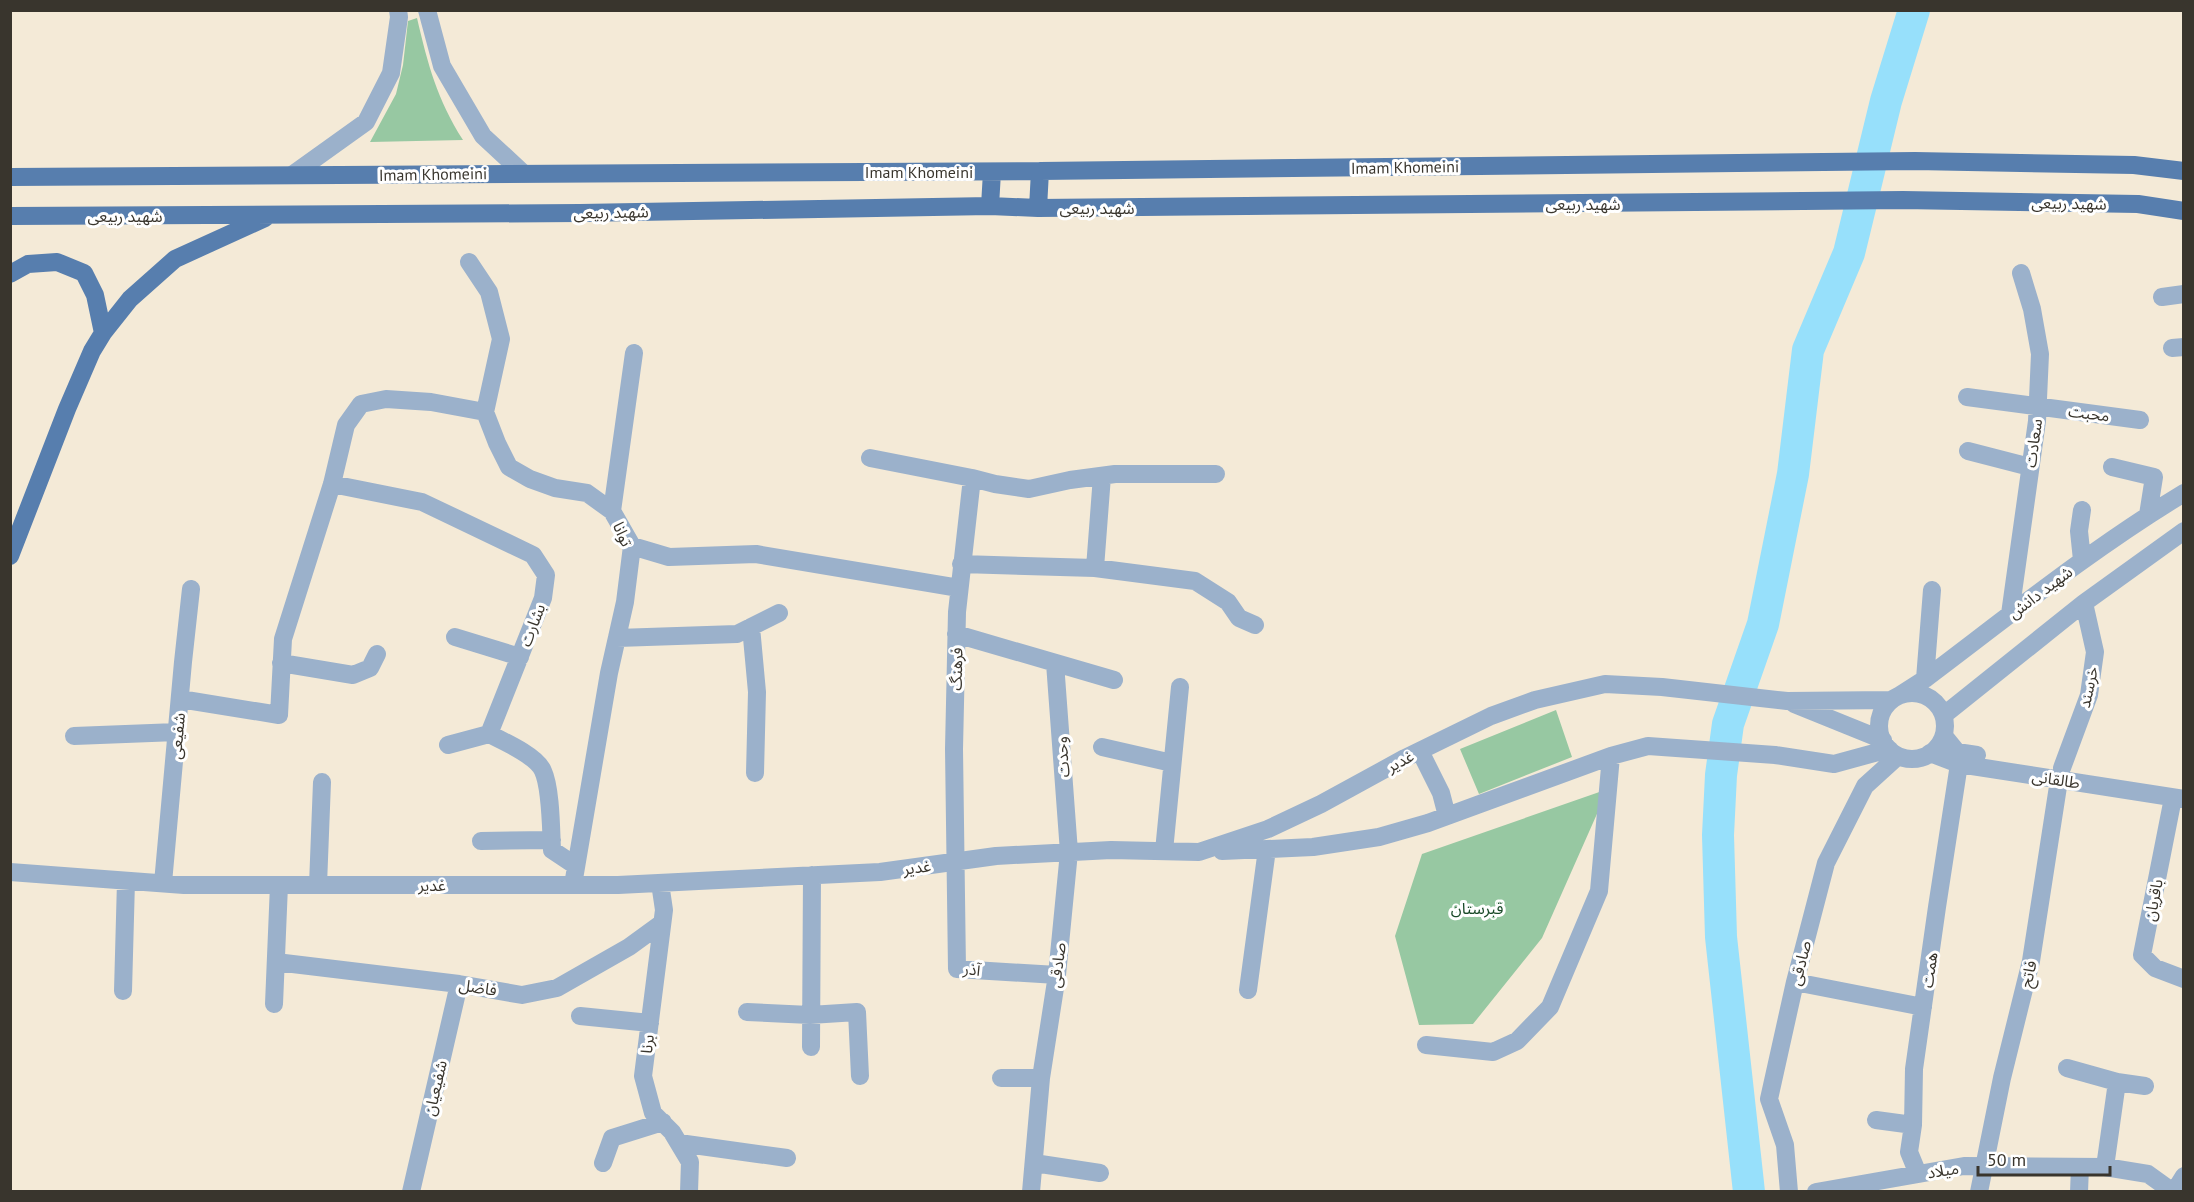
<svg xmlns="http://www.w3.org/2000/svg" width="2194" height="1202" viewBox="0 0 2194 1202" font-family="'PT Sans','Noto Sans Arabic',sans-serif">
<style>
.green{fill:#97c8a2}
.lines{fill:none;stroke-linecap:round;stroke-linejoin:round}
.river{stroke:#97e0fb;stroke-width:32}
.minor{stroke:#9bb1cb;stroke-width:18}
.major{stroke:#577eae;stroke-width:18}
.labels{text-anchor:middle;stroke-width:6;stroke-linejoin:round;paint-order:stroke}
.street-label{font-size:16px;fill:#39352d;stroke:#fff}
.park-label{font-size:16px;fill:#194a28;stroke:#fff}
</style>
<rect width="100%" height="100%" fill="#f4ead7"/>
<!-- green -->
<path class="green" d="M417 18C428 65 437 99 463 140L370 142 396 94 403 65 408 21Z
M1556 710 1572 757 1479 794 1460 749Z
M1608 789 1542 938 1473 1024 1419 1025 1395 936 1422 854Z"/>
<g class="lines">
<!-- river -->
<path class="river" d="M1749 1192 1721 937 1718 835 1721 775 1728 724 1763 624 1793 474 1808 350 1849 253 1886 101 1914 10"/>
<!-- minor -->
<path class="minor" d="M427 10 442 66 483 136 523 173
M292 175 366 122 391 73 399 17 398 10
M469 262 489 292 501 339 485 412 497 443 509 467 530 479 555 488 587 493 612 511 632 546 625 602 609 673 573 885
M2162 297 2184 294
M2172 348 2184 347
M1967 397 2140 420
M1968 451 2030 467
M870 458 972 478 995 484 1029 489 1070 480 1115 474H1216
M2112 467 2154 477 2148 515
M972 478 957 612 954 749 957 969 1057 975
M332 484 422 502 533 555 546 575 543 598 489 734C503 741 537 756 543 771 551 788 551 830 552 850L576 866
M612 511 634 353
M632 546 669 557 756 554 959 588
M2082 560 2079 531 2082 510
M961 564 1095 568 1195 581 1228 602 1239 618 1255 625
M1095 568 1102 476
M2010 614 2037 421 2040 354 2032 309 2021 273
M751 627 757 692 755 773
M956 634 1114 680
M455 637 520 657
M617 638 737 634 779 613
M281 663 353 675 370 668 377 654
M1925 679 1932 590
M1879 726a33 33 0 1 1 66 0a33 33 0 1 1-66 0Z
M1900 695 1925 679C2010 615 2093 548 2184 493
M180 699 279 715 283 639 332 484 346 425 361 404 386 399 431 402 485 412
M1794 704 1883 740
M1944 715 2084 603 2184 531
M74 736 177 732
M1944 736 1957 752 1977 755
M448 745 489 734
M1102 747 1172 763
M1420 751 1441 793 1447 816
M1930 753 1959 764 2184 799
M2062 768 2089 695 2095 652 2084 603
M2173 798 2142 955 2155 968 2184 979
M481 841 552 840
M1164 851 1180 687
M1222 851 1313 847 1379 837 1428 823 1611 756 1648 746 1775 755 1834 764 1889 749
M10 872 184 885H618L880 872 996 856 1111 850 1199 852 1268 829 1321 804 1405 758 1491 716 1535 700 1605 684 1662 687 1787 701 1891 700
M163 883 183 662 191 589
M660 883 664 910 643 1076 653 1113 672 1132 690 1162 689 1192
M318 885 322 782
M276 962 459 984 522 995 557 988 629 947 662 923
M1795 982 1923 1007
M1248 990 1267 849
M123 991 126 881
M274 1004 279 885
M747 1012 810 1015 857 1012 860 1076
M580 1016 650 1023
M1426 1045 1493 1052 1517 1041 1550 1007 1599 891 1611 756
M811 1047 812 875
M2067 1068 2117 1082 2145 1086
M1001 1078H1041
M1876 1120 1913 1125
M679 1143 787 1158
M603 1163 612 1138 663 1122
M1034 1163 1100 1173
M2105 1167 2117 1082
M1918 1174 1909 1152 1913 1125 1914 1069 1937 907 1959 764
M411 1192 459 984
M1031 1192 1041 1078 1057 975 1069 852 1055 663
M1789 1192 1785 1145 1769 1099 1795 982 1826 863 1865 786 1898 756
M1816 1192 1964 1166 2105 1167 2148 1174 2173 1192
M1979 1192 2002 1078 2031 961 2059 780
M2079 1192 2080 1167
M2174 1192 2184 1176"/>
<!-- major -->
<path class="major" d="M10 177 1040 171 1915 161 2134 165 2184 171
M990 206 992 172
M1038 208 1040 171
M10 216 580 213 990 206 1038 208 1903 200 2138 204 2184 211
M10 274 28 264 57 262 84 273 95 295 103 333
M10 556 67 409 92 351 103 333 130 299 175 259 265 218"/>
</g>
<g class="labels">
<!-- street labels -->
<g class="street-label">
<text transform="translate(1405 167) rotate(-1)" y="6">Imam Khomeini</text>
<text x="919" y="178">Imam Khomeini</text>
<text transform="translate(433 174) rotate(-1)" y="6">Imam Khomeini</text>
<text transform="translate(2069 203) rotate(1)" y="6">شهید ربیعی</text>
<text x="1583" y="210">شهید ربیعی</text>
<text x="1097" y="214">شهید ربیعی</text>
<text transform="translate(611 212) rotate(-1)" y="6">شهید ربیعی</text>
<text x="125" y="222">شهید ربیعی</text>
<text transform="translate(2089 413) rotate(7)" y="6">محبت</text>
<text transform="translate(2033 443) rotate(-82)" y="6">سعادت</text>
<text transform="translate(623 534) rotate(66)" y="6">توانا</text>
<text transform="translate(2040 592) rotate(-37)" y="6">شهید دانش</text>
<text transform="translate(532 625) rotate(-69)" y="6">بشارت</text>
<text transform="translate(956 669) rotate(-89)" y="6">فرهنگ</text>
<text transform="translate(2088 687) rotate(-78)" y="6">خرسند</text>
<text transform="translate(177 736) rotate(-85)" y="6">شفیعی</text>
<text transform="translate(1062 757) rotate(-94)" y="6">وحدت</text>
<text transform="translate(1400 761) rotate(-28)" y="6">غدیر</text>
<text transform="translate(2056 779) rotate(9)" y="6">طالقانی</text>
<text transform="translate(917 867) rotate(-7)" y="6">غدیر</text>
<text x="432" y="891">غدیر</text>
<text transform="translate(2153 900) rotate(-79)" y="6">باقریان</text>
<text transform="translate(1800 963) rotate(-76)" y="6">صادقی</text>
<text transform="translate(1057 965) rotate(-83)" y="6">صادقی</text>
<text transform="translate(972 969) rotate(7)" y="6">آذر</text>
<text transform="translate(1929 970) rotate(-82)" y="6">همت</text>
<text transform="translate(2028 974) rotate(-78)" y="6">فاتح</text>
<text transform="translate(478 987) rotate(9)" y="6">فاضل</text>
<text transform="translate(647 1044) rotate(-83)" y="6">برنا</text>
<text transform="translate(435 1088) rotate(-77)" y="6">شفیعیان</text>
<text transform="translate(1943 1170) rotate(-9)" y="6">میلاد</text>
</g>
<!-- park labels -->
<g class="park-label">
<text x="1477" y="914">قبرستان</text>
</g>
</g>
<!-- border -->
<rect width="2194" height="1202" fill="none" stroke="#39352d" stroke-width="24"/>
<!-- scale -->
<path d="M1978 1166v9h132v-9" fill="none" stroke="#39352d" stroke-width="3"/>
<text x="1987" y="1166" font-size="18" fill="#39352d" stroke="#ffffff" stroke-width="4.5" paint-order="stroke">50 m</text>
</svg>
